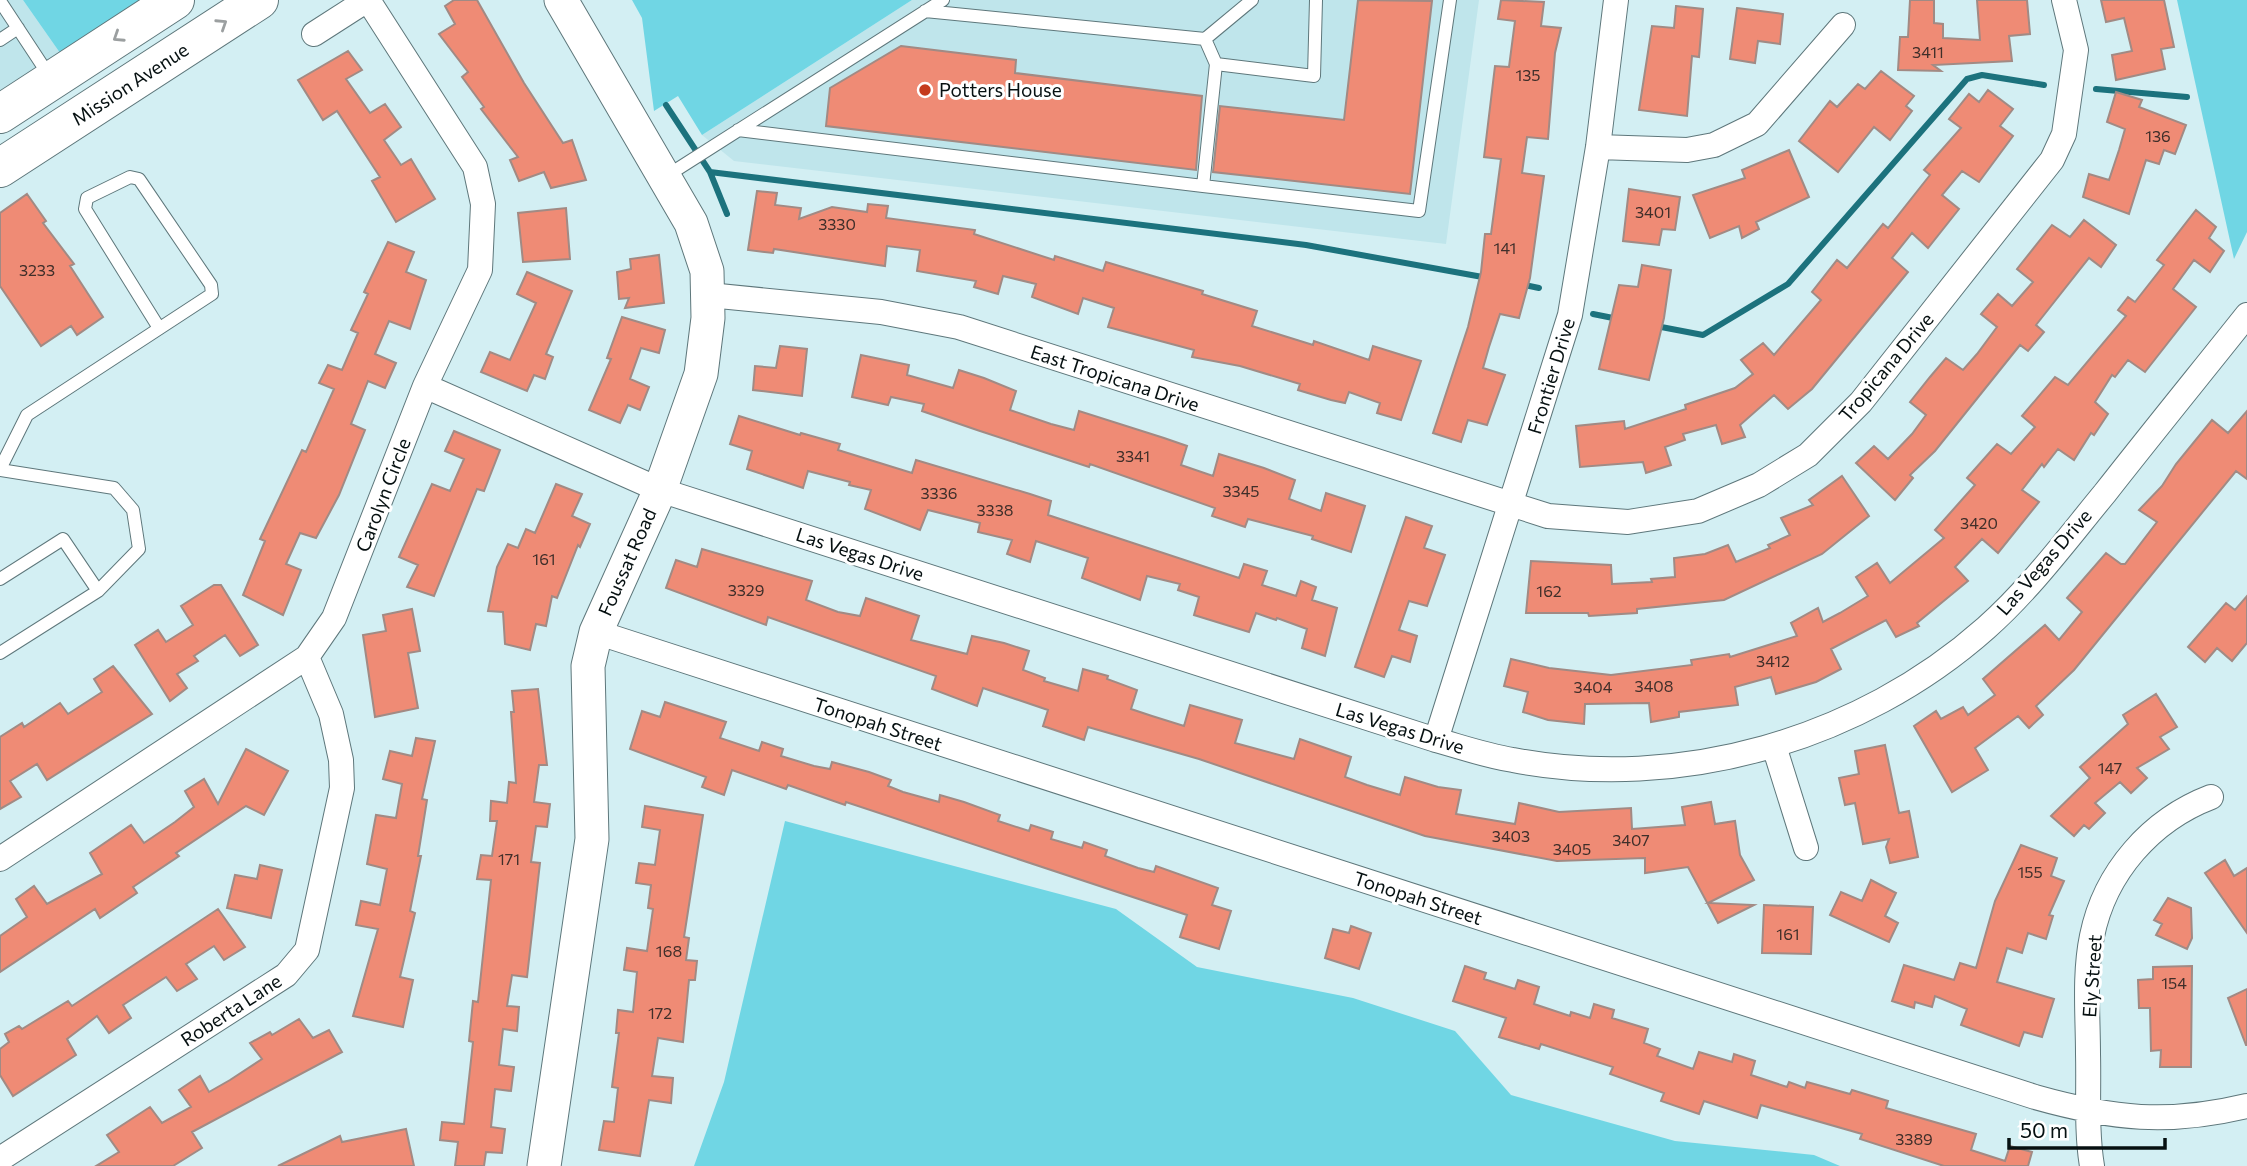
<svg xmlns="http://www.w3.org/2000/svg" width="2247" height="1166" viewBox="0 0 2247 1166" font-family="Commissioner,sans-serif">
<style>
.built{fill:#bfe5eb}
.green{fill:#70d6e4}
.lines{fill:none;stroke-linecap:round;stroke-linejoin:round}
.stream{stroke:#1c727d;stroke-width:6}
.building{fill:#ef8b75;stroke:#a18a84;stroke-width:2}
.lane-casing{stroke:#5e777b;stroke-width:14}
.street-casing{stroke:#5e777b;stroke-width:26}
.secondary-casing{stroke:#5e777b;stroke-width:35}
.primary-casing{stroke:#5e777b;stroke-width:40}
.lane{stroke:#fff;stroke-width:12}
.street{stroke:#fff;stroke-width:24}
.secondary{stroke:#fff;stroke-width:33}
.primary{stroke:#fff;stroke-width:38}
.oneway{stroke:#9b9fa0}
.poi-dot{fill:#c53b1d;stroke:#fff;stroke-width:2.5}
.labels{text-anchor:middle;stroke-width:6;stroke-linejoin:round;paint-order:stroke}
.number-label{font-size:16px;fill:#402f2a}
.street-label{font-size:19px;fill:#061011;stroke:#fff}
.poi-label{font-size:19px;fill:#061011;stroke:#fff;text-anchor:start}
</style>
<rect width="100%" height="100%" fill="#d3eff3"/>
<!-- built -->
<path class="built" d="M0 0H23L65 60 0 101Z
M912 0H1479L1446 244 734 161 702 135Z"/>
<!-- green -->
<path class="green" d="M23 0H157L65 60Z
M632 0H912L702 135 678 96 654 111 642 18Z
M2177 0H2247V232L2234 259Z
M785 821 1116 909 1197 967 1353 998 1455 1031 1511 1095 1675 1141 1814 1155 1840 1166H694L724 1082Z"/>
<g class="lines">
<!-- stream -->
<path class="stream" d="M2096 89 2187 97
M666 105 710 172 727 214
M710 172 1306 245 1488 278
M1520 284 1539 288
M1593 314 1618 319
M1656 326 1703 335 1788 284 1967 79 1982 75 2044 85"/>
</g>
<!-- building -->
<path class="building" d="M454 0H477L524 83 563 143 572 140 586 180 551 188 544 172 519 181 510 160 518 157 481 109 484 107 462 77 468 72 439 34 455 24 445 6Z
M1358 0 1432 1 1410 194 1213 172 1220 106 1344 120Z
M1501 0 1544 2 1541 26 1561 28 1555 53 1548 139 1527 137 1522 173 1544 176 1530 278 1519 318 1500 314 1489 347 1483 368 1505 375 1487 425 1468 420 1461 442 1433 433 1468 327 1481 272 1485 234H1491L1501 159 1484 157 1495 66 1509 67 1515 21 1498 19Z
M1910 0H1934V23L1943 24V38L1980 40 1977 0H2027L2030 34 2009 36 2012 61 1933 65 1941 71 1898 70 1900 37H1908Z
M2101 0H2164L2174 47 2161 49 2165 69 2116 80 2112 55 2132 51 2124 18 2106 22Z
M1676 6 1703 9 1699 57 1692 56 1687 116 1639 110 1652 26 1674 28Z
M1737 8 1783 14 1780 44 1758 41 1755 63 1730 59Z
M901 46 1016 60 1015 73 1202 96 1196 170 826 126 830 88Z
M348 51 362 70 346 79 370 113 385 104 401 127 384 140 401 165 411 159 435 199 396 222 372 181 380 177 337 111 323 120 298 80Z
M1881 71 1914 96 1906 106 1912 111 1890 140 1874 127 1838 172 1799 141 1830 101 1837 107 1858 84 1865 89Z
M1988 90 2013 109 2000 126 2013 136 1979 182 1962 171 1942 195 1959 209 1928 248 1912 233 1892 258 1908 272 1812 389 1788 409 1774 395 1740 425 1745 437 1722 444 1716 425 1683 434 1685 440 1665 447 1671 465 1646 473 1643 462 1580 467 1576 426 1624 421 1625 429 1686 409 1685 405 1735 388 1753 374 1741 360 1763 343 1774 355 1821 300 1812 292 1837 260 1847 268 1883 224 1888 228 1930 175 1924 170 1961 128 1949 119 1969 94 1979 102Z
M2116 92 2142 100 2139 107 2186 125 2175 154 2164 150 2159 164 2146 160 2129 214 2083 197 2089 174 2109 180 2119 150 2125 129 2107 122Z
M1789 150 1809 197 1756 222 1759 229 1742 238 1739 226 1710 238 1693 195 1745 178 1742 170Z
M1629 189 1680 197 1675 230 1662 229 1659 245 1623 241Z
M757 191 777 193 775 205 801 208 799 219 832 207 867 212 868 204 888 206 886 218 975 230 974 234 1054 260 1055 256 1103 271 1106 262 1203 291 1202 294 1257 311 1252 326 1313 345 1314 341 1369 360 1373 346 1421 361 1401 420 1377 413 1380 403 1349 392 1345 403 1331 400 1298 390 1300 384 1240 366 1192 357 1194 350 1108 327 1114 308 1083 298 1078 314 1032 297 1036 284 1003 276 998 294 974 287 976 281 917 271 920 250 887 246 885 266 774 249 773 253 748 250Z
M27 194 46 221 43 223 74 264 70 266 103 317 77 335 71 326 41 346 0 286V213Z
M566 208 570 259 523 262 518 213Z
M2196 210 2216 227 2209 238 2224 251 2210 272 2194 260 2173 289 2196 307 2145 372 2128 360 2115 377 2112 375 2095 402 2108 414 2094 435 2091 433 2074 460 2058 449 2044 467 2042 464 2022 490 2039 502 1998 553 1982 539 1955 567 1968 581 1917 623 1919 626 1896 637 1886 620 1831 649 1841 669 1816 682 1776 694 1771 677 1735 687 1738 705 1679 712V717L1651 722 1649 703 1585 704 1584 724 1548 720 1523 712 1528 692 1504 686 1511 659 1549 668 1611 675 1692 665 1691 660 1729 654 1730 657 1797 636 1791 623 1818 608 1823 622 1840 613 1868 596 1856 577 1877 563 1890 583 1944 538 1935 530 1975 485 1967 478 1997 444 2011 454 2035 427 2022 416 2055 377 2068 385 2126 316 2118 310 2128 297 2135 302 2164 265 2157 260Z
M2084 220 2116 245 2101 267 2089 258 2036 325 2044 332 2028 351 2020 345 1935 451 1910 475 1913 478 1895 500 1856 463 1874 446 1888 459 1912 434 1926 415 1910 402 1930 377 1946 358 1963 370 1977 354 1997 327 1981 314 1998 294 2012 306 2033 282 2017 269 2052 225 2070 237Z
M388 242 414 252 406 272 426 280 410 329 389 321 375 354 396 363 385 388 368 381 351 424 365 430 339 495 316 538 300 533 286 564 301 570 283 615 243 595 265 541 260 539 302 450 306 452 334 389 319 383 328 365 342 370 358 333 351 330 368 294 364 292Z
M659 255 664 303 625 308 629 298 619 299 617 272 631 269 630 259Z
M1642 265 1671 270 1664 318 1649 380 1599 369 1619 285 1638 287Z
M527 272 572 291 546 354 553 357 545 379 534 375 527 391 481 372 490 352 510 360 536 303 517 294Z
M622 317 665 330 659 353 641 348 630 379 649 387 640 410 628 405 620 423 589 410 611 359 607 358Z
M780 346 807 349 802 396 753 390 755 366 776 368Z
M861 355 909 365 907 375 953 388 959 370 984 378 1016 391 1010 410 1051 424 1074 430 1079 411 1164 438 1187 446 1181 465 1213 476 1219 454 1264 468 1295 480 1289 499 1321 511 1326 493 1365 506 1351 552 1312 539 1313 536 1248 519 1245 527 1212 516 1215 508 1090 464 1089 467 977 430 922 411 924 404 891 397 888 405 852 397Z
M2247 411V479L2236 471 2074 670 2036 706 2043 715 2029 728 2018 716 1975 748 1988 770 1952 792 1914 726 1936 711 1941 719 1963 707 1968 715 1995 695 1983 679 2045 625 2059 640 2082 612 2067 598 2106 553 2121 564H2125L2157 522 2139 510 2162 486 2176 464 2212 420 2228 433Z
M739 416 800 435 801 433 840 444 838 450 912 473 916 460 1030 494 1051 501 1048 515 1239 578 1244 564 1267 571 1262 585 1296 596 1301 581 1316 587 1312 600 1337 608 1325 656 1302 648 1307 629 1277 618 1276 620 1256 613 1249 632 1194 615 1199 597 1178 590 1180 584 1147 576 1140 600 1082 578 1088 558 1036 541 1030 562 1007 554 1012 540 978 532 980 523 928 510 920 530 865 509 871 490 849 485 850 482 808 471 803 488 747 469 752 451 730 444Z
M454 431 500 450 484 491 477 489 434 596 407 587 418 565 399 557 432 484 450 491 464 459 445 451Z
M1842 476 1869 516 1822 554 1724 600 1637 609V613L1589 616 1588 613H1526L1531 561 1611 565 1612 584 1652 582 1651 579 1675 577 1674 558 1705 554 1728 545 1736 562 1770 548 1768 545 1790 535 1781 518 1813 505 1809 500Z
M556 484 582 494 572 516 590 524 580 547 578 545 557 598 552 596 546 626 536 624 530 650 505 644 503 612 488 611 497 567 508 544 518 548 526 529 535 533Z
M1406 517 1432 526 1424 548 1445 555 1427 606 1409 601 1399 630 1417 636 1410 662 1392 656 1384 677 1355 667Z
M702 549 812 581 806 600 838 612 860 616 866 598 919 616 911 640 967 654 972 636 1004 643 1029 651 1023 670 1045 678 1044 681 1078 691 1083 669 1108 676 1107 679 1137 690 1131 709 1152 716 1184 726 1190 705 1242 720 1235 743 1294 759 1300 739 1351 757 1345 777 1367 785 1400 795 1405 777 1438 787 1461 790 1456 814 1515 824 1519 803 1559 812 1631 808 1632 829 1685 825 1682 807 1711 802 1715 824 1735 821 1740 855 1754 880 1708 903 1754 905 1718 923 1688 867 1645 873V858L1557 861 1425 836 1199 759 1088 727 1084 740 1043 726 1048 710 983 688 977 706 932 689 936 676 768 617 766 625 666 588 676 560 697 567Z
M214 585H221L258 645 240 656 225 635 194 656 198 661 177 674 187 688 170 701 135 645 158 630 166 642 193 625 181 606Z
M2247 596V643L2232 661 2217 648 2205 662 2188 647 2226 603 2235 610Z
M412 609 420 651 408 653 418 708 375 717 363 635 386 631 383 615Z
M113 666 152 714 47 780 37 764 10 781 21 797 0 809V737L22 723 24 727 60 703 68 714 102 692 94 679Z
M538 689 547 765H539L534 802 550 804 547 827 536 826 531 862 540 863 527 977 512 975 507 1006 519 1007 517 1031 503 1029 499 1065 514 1067 511 1091 495 1089 491 1127 505 1129 502 1153 486 1152 484 1166H455L458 1142 440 1140 442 1122 464 1124 473 1042 469 1041 473 1001 478 1002 491 880 477 879 481 855 492 856 497 821H490L491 801 507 803 509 782 516 783 511 712H514L512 691Z
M2156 694 2177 727 2160 737 2169 749 2137 768 2147 778 2131 793 2120 782 2095 803 2105 813 2089 829 2084 825 2074 836 2051 816 2090 778 2080 767 2128 724 2123 715Z
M665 702 726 722 720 738 759 751 762 742 783 749 781 756 814 766 830 769 832 762 869 772 891 780 888 786 903 792 939 802 940 795 964 802 1000 815 998 821 1029 831 1031 825 1053 832 1051 839 1082 848 1084 842 1107 850 1105 856 1138 868 1154 872 1156 866 1218 888 1212 905 1231 911 1219 949 1180 937 1187 915 846 802 845 805 788 785 786 789 732 770 724 795 702 787 706 777 630 749 642 711 660 717Z
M416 738 435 741 422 799 427 800 418 856H421L410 911 415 913 400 977 413 980 403 1027 353 1016 378 929 356 925 361 901 380 905 387 869 367 864 376 815 396 818 402 784 383 779 390 751 412 756Z
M1885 745 1899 813 1909 811 1918 857 1890 863 1886 847 1889 839 1863 844 1855 803 1845 805 1839 778 1859 774 1855 751Z
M246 749 288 771 264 815 246 806 176 853 179 856 133 887 137 893 100 918 95 909 0 972V936L27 917 16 899 34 886 47 904 102 874 90 853 131 825 144 843 175 822 194 807 185 791 204 779 218 804Z
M645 806 703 815 684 937 689 938 686 960 697 961 695 980H689L683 1042 658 1038 652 1076 673 1078 671 1103 649 1100 640 1156 599 1150 604 1121 614 1122 618 1088 612 1087 619 1033H616L618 1010 633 1012 637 972 624 970 627 948 647 951 653 909 648 908 651 885 636 883 639 863 655 865 660 830 642 827Z
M2021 845 2057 858 2051 876 2064 881 2049 915 2053 916 2046 939 2028 933 2022 953 2007 948 1997 982 2054 999 2042 1037 2024 1032 2019 1046 1961 1025 1967 1009 1935 996 1932 1007 1915 1002 1914 1008 1892 1001 1904 965 1954 980 1960 963 1976 968 1995 901Z
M2225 860 2234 876 2247 868V933L2205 873Z
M260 865 282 870 271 918 227 908 235 875 257 879Z
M1871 880 1896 893 1885 916 1898 923 1889 942 1830 915 1841 892 1862 901Z
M2168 898 2191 908 2192 938 2187 949 2156 935 2162 924 2154 920Z
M1764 905 1813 907 1811 954 1762 953Z
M218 909 245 947 224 960 214 946 186 964 197 979 177 991 166 977 123 1005 131 1018 109 1033 97 1016 67 1039 76 1055 13 1096 0 1075V1049L9 1042 5 1034 19 1026 22 1029 68 1001 72 1006Z
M1351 926 1371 933 1359 969 1325 958 1333 929 1349 933Z
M1465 966 1486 973 1484 979 1515 989 1518 980 1539 987 1534 1004 1570 1016 1571 1012 1590 1018 1594 1004 1614 1010 1612 1018 1648 1029 1644 1043 1660 1049 1657 1056 1693 1069 1699 1052 1732 1062 1734 1054 1755 1061 1751 1075 1787 1087 1789 1082 1805 1088 1807 1082 1850 1094 1852 1090 1888 1101 1886 1108 1976 1134 1971 1150 2005 1161 2010 1146 2032 1152 2028 1166H1944L1860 1139 1862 1134 1761 1105 1757 1118 1704 1101 1699 1114 1661 1101 1664 1093 1610 1074 1613 1067 1541 1044 1539 1049 1499 1037 1506 1018 1453 1001Z
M2192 966 2191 1067H2160L2161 1050 2151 1051 2150 1008H2139L2138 980 2153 979V967Z
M2247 989V1045H2246L2228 998Z
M299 1019 313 1038 329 1030 342 1052 192 1132 202 1148 173 1166H96L119 1152 107 1135 150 1107 162 1123 191 1107 179 1090 200 1076 209 1092 230 1080 262 1059 250 1043 270 1032 272 1035Z
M406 1129 414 1166H278L340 1136 342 1142Z"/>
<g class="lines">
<defs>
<path id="lane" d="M0 1 50 77
M925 11 1205 39 1252 0
M1205 39 1216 64 1314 76 1316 0
M0 40 18 28
M738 130 1203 186 1216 64
M665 177 943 0
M1203 186 1419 211 1450 0
M0 469 27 415 212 294 211 285 139 179 130 177 87 198 85 209 159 328
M0 470 114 488 133 510 139 549 98 591 0 653
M0 579 63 539 98 591"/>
<path id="street" d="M314 34 367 0
M1598 147 1687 150 1714 145 1757 124 1843 25
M709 295 881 312 959 327 1548 516 1628 522 1698 511 1759 485 1808 455 1861 402 2052 160 2064 134 2076 50 2064 0
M425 386 660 490 1436 740C1461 747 1487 756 1513 760 1679 792 1860 740 1986 628 2031 588 2067 539 2105 493 2152 433 2200 374 2247 315
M596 632 2035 1097C2113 1119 2168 1125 2247 1106
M1436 740 1570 315 1598 147 1616 0
M1774 746 1806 848
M0 859 307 657 334 618 425 386 480 270 483 204 475 167 368 0
M0 1159 286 975 307 950 342 788 341 760 331 714 307 657
M2092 1166C2086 1130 2089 1091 2088 1054 2088 1016 2084 974 2092 936 2105 872 2151 820 2211 797"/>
<path id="secondary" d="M544 1166 592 839 588 666 596 632 660 490 701 374 708 318 707 271 691 223 561 0"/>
<path id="primary" d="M0 114 175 0
M0 168 259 0"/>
</defs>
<!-- lane casing -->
<use href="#lane" class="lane-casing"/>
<!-- street casing -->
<use href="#street" class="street-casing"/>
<!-- secondary casing -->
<use href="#secondary" class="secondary-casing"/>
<!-- primary casing -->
<use href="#primary" class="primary-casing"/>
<!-- lane -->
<use href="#lane" class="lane"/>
<!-- street -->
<use href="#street" class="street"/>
<!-- secondary -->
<use href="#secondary" class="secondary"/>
<!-- primary -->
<use href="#primary" class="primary"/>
</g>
<!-- one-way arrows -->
<defs><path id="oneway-chevron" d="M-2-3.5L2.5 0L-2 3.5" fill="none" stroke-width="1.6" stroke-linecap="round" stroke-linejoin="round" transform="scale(1.75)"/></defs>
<g class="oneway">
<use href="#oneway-chevron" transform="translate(222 24) rotate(-33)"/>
<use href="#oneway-chevron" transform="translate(118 37) rotate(147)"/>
</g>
<!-- markers -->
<circle class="poi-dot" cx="925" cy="90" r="7"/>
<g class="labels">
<!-- number labels -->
<g class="number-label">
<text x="1928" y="58">3411</text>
<text x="1528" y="81">135</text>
<text x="2158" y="142">136</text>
<text x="1653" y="218">3401</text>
<text x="837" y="230">3330</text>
<text x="1505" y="254">141</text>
<text x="37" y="276">3233</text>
<text x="1133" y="462">3341</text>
<text x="1241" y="497">3345</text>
<text x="939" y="499">3336</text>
<text x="995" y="516">3338</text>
<text x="1979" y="529">3420</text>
<text x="544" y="565">161</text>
<text x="746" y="596">3329</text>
<text x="1549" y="597">162</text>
<text x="1773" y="667">3412</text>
<text x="1654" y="692">3408</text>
<text x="1593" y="693">3404</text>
<text x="2110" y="774">147</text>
<text x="1511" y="842">3403</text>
<text x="1631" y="846">3407</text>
<text x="1572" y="855">3405</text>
<text x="509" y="865">171</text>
<text x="2030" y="878">155</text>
<text x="1788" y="940">161</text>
<text x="669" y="957">168</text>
<text x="2174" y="989">154</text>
<text x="660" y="1019">172</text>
<text x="1914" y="1145">3389</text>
</g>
<!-- street labels -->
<g class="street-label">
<text transform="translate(130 84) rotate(-33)" y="7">Mission Avenue</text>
<text transform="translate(1886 367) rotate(-50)" y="7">Tropicana Drive</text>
<text transform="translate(1551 376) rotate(-73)" y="7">Frontier Drive</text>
<text transform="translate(1115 378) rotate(18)" y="7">East Tropicana Drive</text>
<text transform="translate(383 495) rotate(-69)" y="7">Carolyn Circle</text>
<text transform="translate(860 554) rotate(18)" y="7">Las Vegas Drive</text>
<text transform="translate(627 562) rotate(-66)" y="7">Foussat Road</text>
<text transform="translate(2044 562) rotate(-49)" y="7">Las Vegas Drive</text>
<text transform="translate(878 724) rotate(18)" y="7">Tonopah Street</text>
<text transform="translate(1400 728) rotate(17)" y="7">Las Vegas Drive</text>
<text transform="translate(1418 898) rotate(18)" y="7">Tonopah Street</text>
<text transform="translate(2092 976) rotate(-86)" y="7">Ely Street</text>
<text transform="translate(231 1010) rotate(-33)" y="7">Roberta Lane</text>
</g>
<!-- poi labels -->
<g class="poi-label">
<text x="939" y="97">Potters House</text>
</g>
</g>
<!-- scale -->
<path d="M2009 1138v10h156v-10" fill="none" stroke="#061011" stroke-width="3.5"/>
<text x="2020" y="1138" font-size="21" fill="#061011" stroke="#ffffff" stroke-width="5" paint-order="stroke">50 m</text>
</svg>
